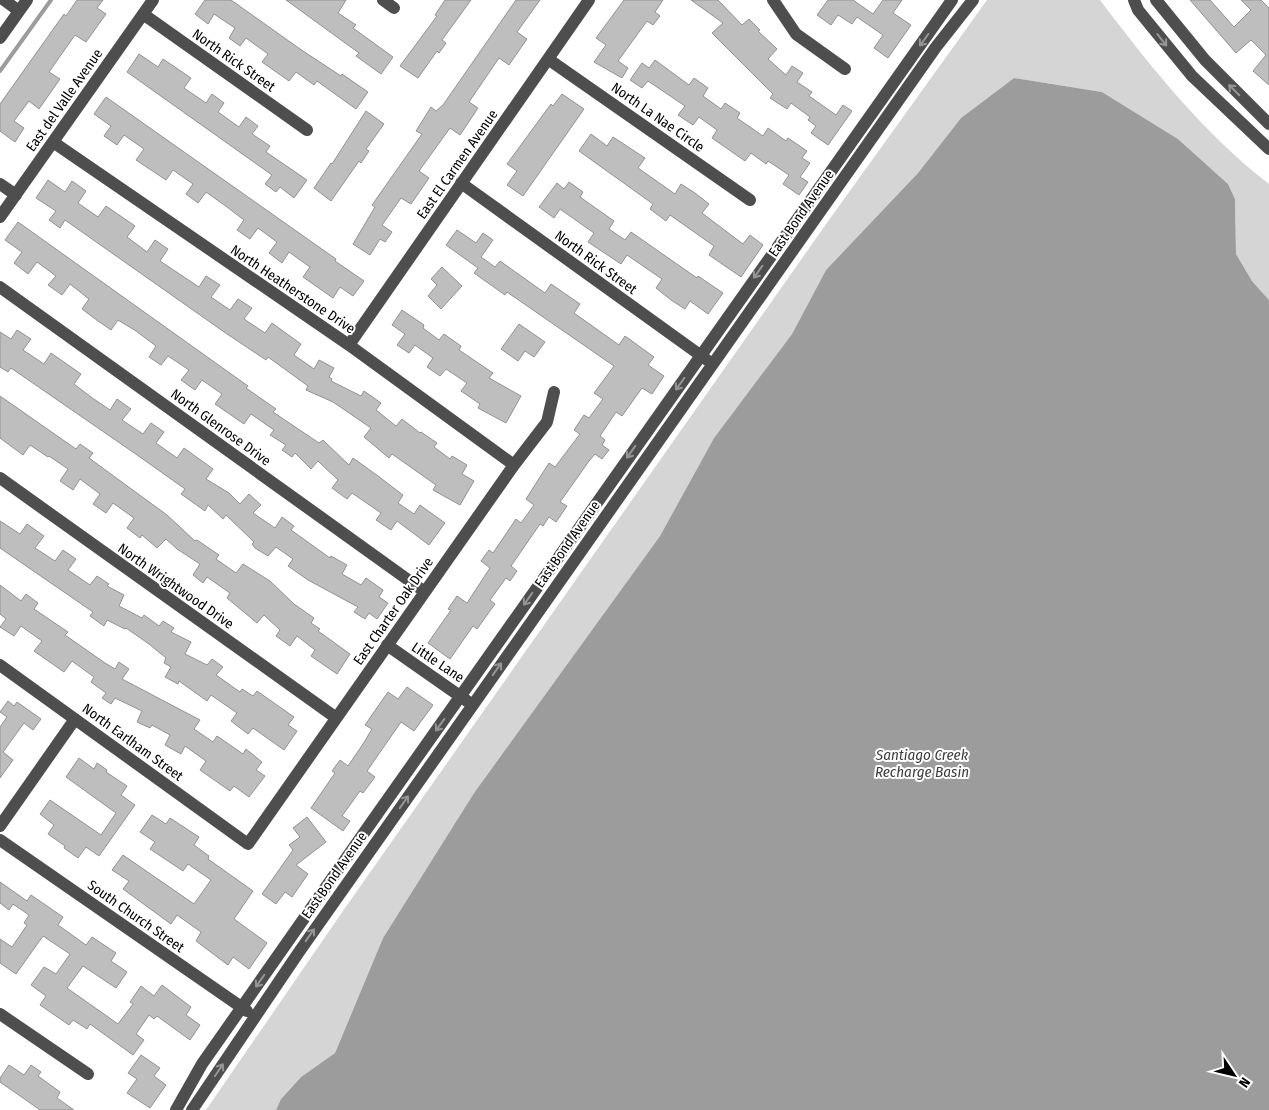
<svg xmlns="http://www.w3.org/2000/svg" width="1269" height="1110" viewBox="0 0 1269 1110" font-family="'Fira Sans Condensed',sans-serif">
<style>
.green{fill:#d5d5d5}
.water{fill:#9c9c9c}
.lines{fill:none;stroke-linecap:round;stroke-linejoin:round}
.stream{stroke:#9c9c9c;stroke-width:4}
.building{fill:#bebebe;stroke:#929292}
.minor{stroke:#4e4e4e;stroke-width:12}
.oneway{stroke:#959595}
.labels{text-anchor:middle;stroke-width:4;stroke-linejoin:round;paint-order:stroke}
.street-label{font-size:14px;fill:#000;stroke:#fff}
.water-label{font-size:15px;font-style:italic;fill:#3d3d3d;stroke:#fff}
</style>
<rect width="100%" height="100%" fill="#fff"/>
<!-- green -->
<path class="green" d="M987 0H1100C1150 66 1203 133 1269 184V300L1252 281 1236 254 1235 199 1228 184 1178 139 1102 92 1014 78 961 118 918 173 826 270 792 334 714 438 660 536 474 793 383 938 335 1053 301 1077 281 1099 276 1110H206L345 908 824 227Z"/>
<!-- water -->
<path class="water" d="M1014 78 1102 92 1178 139 1228 184 1235 199 1236 254 1252 281 1269 300V1110H276L281 1099 301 1077 335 1053 383 938 474 793 660 536 714 438 792 334 826 270 918 173 961 118Z"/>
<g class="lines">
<!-- stream -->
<path class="stream" d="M0 71 51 0"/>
</g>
<!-- building -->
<path class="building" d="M77 0H103L97 8 106 14 86 42 75 35 49 72 60 79 39 109 29 101 14 121 24 128 15 142 0 131V104L64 14 66 16Z
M205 0H231L300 49 341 76 342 74 368 92 356 109 317 81 314 85 296 72 289 81 262 62 268 54 246 38 240 46 229 38 235 28 214 14 208 24 195 14Z
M286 0H346L338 13 356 25 353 28 393 57 381 74 356 56 359 53Z
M445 0H471L442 40 446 43 439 53 437 51 418 78 400 66 437 16 435 15Z
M516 0H540L517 32 527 39 509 65 499 58 469 102 478 108 460 135 450 128 419 171 429 178 411 204 401 198 382 225 392 232 385 242 380 239 370 255 353 244 375 207 372 205 422 134 416 131 431 107 436 111 443 105Z
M624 0H663L655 12 660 16 653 25 647 21 618 61 628 68 622 78 594 62 606 45 596 38Z
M691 0H718L742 25 749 19 760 30 758 31 777 49 768 59 786 75 792 66 803 73 797 82 812 92 809 96 836 115 843 105 852 111 828 145 811 133 816 126 808 120 810 117 791 103 787 109 770 98 773 94 712 33 723 23Z
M828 0H853L873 14 883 0H902L893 13 911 25 888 58 874 48 883 35 857 17 852 24 838 15 831 25 817 15Z
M1190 0H1210L1234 27 1251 10 1241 0H1261L1269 8V85L1253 71 1266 55 1251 40 1236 53Z
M139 54 158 67 163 59 191 78 184 88 206 103 212 94 224 103 218 112 239 127 246 117 258 126 252 134 270 146 266 152 307 180 294 198 280 187 276 192 265 184 272 175 127 72Z
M655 60 689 85 694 78 708 88 703 96 721 109 725 103 740 113 737 118 763 136 768 128 786 141 788 138 807 151 802 158 810 163 800 177 808 182 799 195 783 184 789 175 768 161 766 164 751 153 745 161 712 138 717 130 699 117 693 125 678 115 685 106 648 81 642 88 630 80 642 63 649 68Z
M562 94 584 109 523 196 507 185 517 171 507 164 551 104 553 106Z
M106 97 336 259 335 261 364 281 353 296 340 287 333 298 303 277 310 267 289 252 282 263 269 253 277 242 258 228 250 239 237 230 244 220 227 207 206 192 198 203 186 194 193 184 173 170 166 180 136 160 144 149 124 135 117 145 104 136 111 126 94 114Z
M366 111 384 124 366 149 369 151 361 163 359 161 331 201 314 188 331 163 332 164Z
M591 134 607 146 613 137 645 158 638 168 675 194 681 184 695 193 709 204 702 213 743 244 750 235 763 245 741 277 709 255 714 246 670 215 666 221 650 209 653 204 579 151Z
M48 180 65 192 72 181 86 191 78 203 98 217 106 206 135 226 127 237 147 252 155 240 168 249 160 261 199 287 206 276 220 285 211 297 230 310 238 299 252 308 244 319 265 333 272 323 301 344 294 355 314 369 319 360 334 368 329 377 332 379 331 381 361 396 364 391 381 403 376 410 396 426 402 419 420 433 421 432 437 443 434 447 450 459 452 456 467 465 462 474 474 481 460 505 433 490 436 485 392 454 389 458 364 437 371 428 333 402 306 390 308 386 268 357 266 360 227 334 65 220 60 228 49 220 56 211 36 198Z
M569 182 583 192 580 197 614 221 609 229 625 240 631 232 697 278 698 276 723 293 708 314 690 301 685 309 671 300 656 288 662 279 627 255 621 264 588 242 594 233 560 209 554 218 539 207 557 183 564 189Z
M18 222 248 386 246 388 276 409 273 412 319 443 323 440 349 465 353 458 378 476 403 495 398 503 414 514 420 505 445 523 429 545 397 521 391 530 376 520 381 513 352 493 347 499 332 488 338 480 318 461 311 469 295 453 292 457 282 450 286 445 270 435 274 430 251 414 244 424 215 404 222 394 202 380 195 390 181 380 189 370 168 356 161 365 149 357 156 346 136 331 118 320 111 330 98 321 82 309 89 299 70 284 62 295 48 285 56 276 37 262 28 274 14 263 22 252 5 240Z
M457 230 476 243 483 233 493 240 481 257 495 267 500 261 545 293 551 284 580 304 574 313 619 345 625 336 654 357 648 365 664 376 652 394 642 388 622 416 616 412 600 436 605 440 602 445 609 450 602 459 595 454 589 461 560 502 567 506 556 522 549 517 543 526 540 524 511 566 517 571 510 581 506 578 490 600 495 604 477 629 473 626 450 659 428 643 451 610 448 609 457 596 467 603 490 568 481 561 489 550 493 553 516 519 521 523 534 505 526 499 549 463 555 467 580 434 574 430 584 415 589 418 603 399 594 393 614 366 507 292 505 295 474 273 478 268 446 245Z
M442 267 462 286 441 309 428 296 437 285 431 279Z
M402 310 424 325 423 328 439 340 444 334 461 346 459 350 493 373 489 378 521 396 506 423 478 408 480 404 461 391 467 383 446 369 440 376 427 367 433 358 415 345 409 353 397 345 405 334 392 325Z
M519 324 545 342 534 357 525 351 518 361 501 349Z
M17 330 31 339 23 350 44 364 51 353 81 374 74 384 91 397 110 410 117 399 131 409 122 420 143 434 151 423 164 432 156 443 177 458 184 448 213 469 206 479 229 493 240 504 249 494 261 505 253 513 275 528 282 517 294 526 291 530 330 558 331 556 347 565 342 574 361 585 366 578 383 590 379 597 388 603 377 619 369 613 365 619 354 612 358 607 308 580 288 566 293 559 276 547 268 556 255 548 252 544 254 542 226 515 223 519 208 505 205 511 181 494 185 489 140 457 11 368 8 372 0 367V332L11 339Z
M0 396 76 449 80 444 93 453 89 458 167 515 195 541 197 540 219 555 216 559 236 573 243 564 270 581 294 604 314 618 311 623 320 629 318 631 350 654 337 674 311 656 315 650 297 636 290 646 276 636 280 630 264 615 257 623 227 598 230 593 207 577 203 583 193 575 200 564 177 549 166 539 157 548 142 535 140 538 127 528 134 518 113 503 106 513 93 504 100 494 80 479 73 490 60 481 68 469 49 456 48 457 30 445 23 455 0 438Z
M0 521 20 534 27 524 44 536 35 548 55 561 63 550 76 559 68 570 90 585 97 576 109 584 107 586 124 595 119 606 142 618 144 615 159 626 163 621 174 628 171 632 191 642 185 654 207 665 212 659 223 667 216 675 240 692 242 689 253 696 257 691 294 717 288 725 297 731 284 750 253 728 248 734 231 721 237 713 211 695 207 701 179 681 178 684 165 677 171 667 164 663 166 658 149 644 126 628 125 629 107 620 104 626 90 616 93 612 0 548Z
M0 585 21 601 26 594 38 603 34 609 68 632 65 635 105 663 115 669 119 662 129 669 122 679 200 720 194 729 213 742 217 736 243 754 246 749 262 762 256 770 265 776 249 797 234 786 230 791 200 770 206 761 185 746 181 754 165 745 170 735 152 725 150 728 137 722 142 711 115 698 111 704 102 698 106 693 91 682 94 677 72 661 64 672 34 651 42 641 21 626 14 636 0 627 6 619 0 614Z
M407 687 433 705 414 731 401 722 367 771 375 777 363 793 360 791 342 816 350 821 343 831 311 808 335 773 332 771 340 760 348 766 363 744 372 729 365 725 388 692 398 699Z
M8 701 14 706 17 702 41 719 33 730 24 723 3 752 13 760 0 778V727L7 717 0 712Z
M79 758 94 769 97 763 107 770 106 772 127 786 121 795 135 805 99 856 86 847 78 858 64 848 65 846 48 834 54 825 40 814 50 800 101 835 116 813 66 777Z
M152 815 166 824 170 818 199 837 194 845 209 856 208 859 253 891 234 919 267 943 249 969 233 957 228 965 196 941 201 932 177 915 171 924 123 889 129 881 112 870 123 855 194 904 211 880 188 864 183 871 150 849 155 842 140 832Z
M307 817 326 842 296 865 308 874 292 897 285 892 276 904 262 894 293 850 289 845 300 837 293 828Z
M0 882 27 901 31 895 63 917 58 925 86 945 92 937 116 953 111 961 127 972 116 988 83 966 67 988 118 1024 133 1004 130 1002 141 986 154 996 162 985 191 1007 186 1015 200 1025 190 1040 157 1016 154 1019 149 1015 136 1034 144 1040 133 1055 90 1024 87 1029 73 1020 69 1025 40 1005 46 996 31 985 44 967 56 974 70 954 43 936 16 974 0 963V939L12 947 27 925 24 923 29 915 13 904 9 910 0 903Z
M141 1055 160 1068 154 1076 166 1085 150 1108 127 1093 137 1079 128 1073Z
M9 1065 24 1075 31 1065 41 1072 38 1076 60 1092 57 1098 74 1110H40L23 1098 0 1082V1078Z"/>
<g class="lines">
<!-- minor -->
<path class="minor" d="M4 0 19 11
M383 0 394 8
M773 0 796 34 845 69
M1134 0 1138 10 1192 76 1269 149
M1156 0 1205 60 1269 124
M143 14 307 130
M0 38 27 0
M548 59 750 200
M53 142 349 345 514 465
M461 183 707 360
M0 184 16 195
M0 217 153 0
M0 287 425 592
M349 345 589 0
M0 478 335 717
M387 645 467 701
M0 665 248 844 514 465 547 422 554 392
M0 826 75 719
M0 840 247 1011
M0 1014 88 1074
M176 1110 202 1064 373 820 952 0
M192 1110 299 952 936 47 973 0"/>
</g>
<!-- one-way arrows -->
<defs><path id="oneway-shaft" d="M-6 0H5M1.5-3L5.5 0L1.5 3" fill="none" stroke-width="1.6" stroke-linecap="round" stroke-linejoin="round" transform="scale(1.25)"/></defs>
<g class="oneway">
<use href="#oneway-shaft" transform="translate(924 40) rotate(126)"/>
<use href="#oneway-shaft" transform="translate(1162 40) rotate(52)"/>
<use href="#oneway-shaft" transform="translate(1234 90) rotate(-135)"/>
<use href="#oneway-shaft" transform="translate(758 272) rotate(125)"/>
<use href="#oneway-shaft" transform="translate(680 384) rotate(126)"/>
<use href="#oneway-shaft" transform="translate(631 452) rotate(125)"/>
<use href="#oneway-shaft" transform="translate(528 599) rotate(125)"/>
<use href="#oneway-shaft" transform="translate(497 669) rotate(-55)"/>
<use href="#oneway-shaft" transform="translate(440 725) rotate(126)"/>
<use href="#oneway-shaft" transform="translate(404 802) rotate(-55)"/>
<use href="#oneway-shaft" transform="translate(310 935) rotate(-55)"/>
<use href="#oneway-shaft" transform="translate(260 981) rotate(125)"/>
<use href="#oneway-shaft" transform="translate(219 1070) rotate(-56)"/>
</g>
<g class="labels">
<!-- street labels -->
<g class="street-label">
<text transform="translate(234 60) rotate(35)" y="5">North Rick Street</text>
<text transform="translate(64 100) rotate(-55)" y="5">East del Valle Avenue</text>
<text transform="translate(658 117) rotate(35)" y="5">North La Nae Circle</text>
<text transform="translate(457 164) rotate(-55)" y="5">East El Carmen Avenue</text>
<text transform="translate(801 213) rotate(-55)" y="5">East Bond Avenue</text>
<text transform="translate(596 262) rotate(36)" y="5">North Rick Street</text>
<text transform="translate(293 289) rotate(34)" y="5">North Heatherstone Drive</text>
<text transform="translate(221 427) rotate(36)" y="5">North Glenrose Drive</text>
<text transform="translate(567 544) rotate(-55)" y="5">East Bond Avenue</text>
<text transform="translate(176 586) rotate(35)" y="5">North Wrightwood Drive</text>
<text transform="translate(393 611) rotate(-55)" y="5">East Charter Oak Drive</text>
<text transform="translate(438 662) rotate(34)" y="5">Little Lane</text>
<text transform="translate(133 742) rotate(36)" y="5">North Earlham Street</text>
<text transform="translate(334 875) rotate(-55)" y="5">East Bond Avenue</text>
<text transform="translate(136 916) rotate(35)" y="5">South Church Street</text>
</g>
<!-- water labels -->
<g class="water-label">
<text x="922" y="760">Santiago Creek<tspan x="922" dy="17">Recharge Basin</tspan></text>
</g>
</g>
<!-- north arrow -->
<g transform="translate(1234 1075) rotate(125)" stroke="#ffffff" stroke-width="4" paint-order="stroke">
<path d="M0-4L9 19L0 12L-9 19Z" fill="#000000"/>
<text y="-8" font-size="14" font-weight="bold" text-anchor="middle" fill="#000000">N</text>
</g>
</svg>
